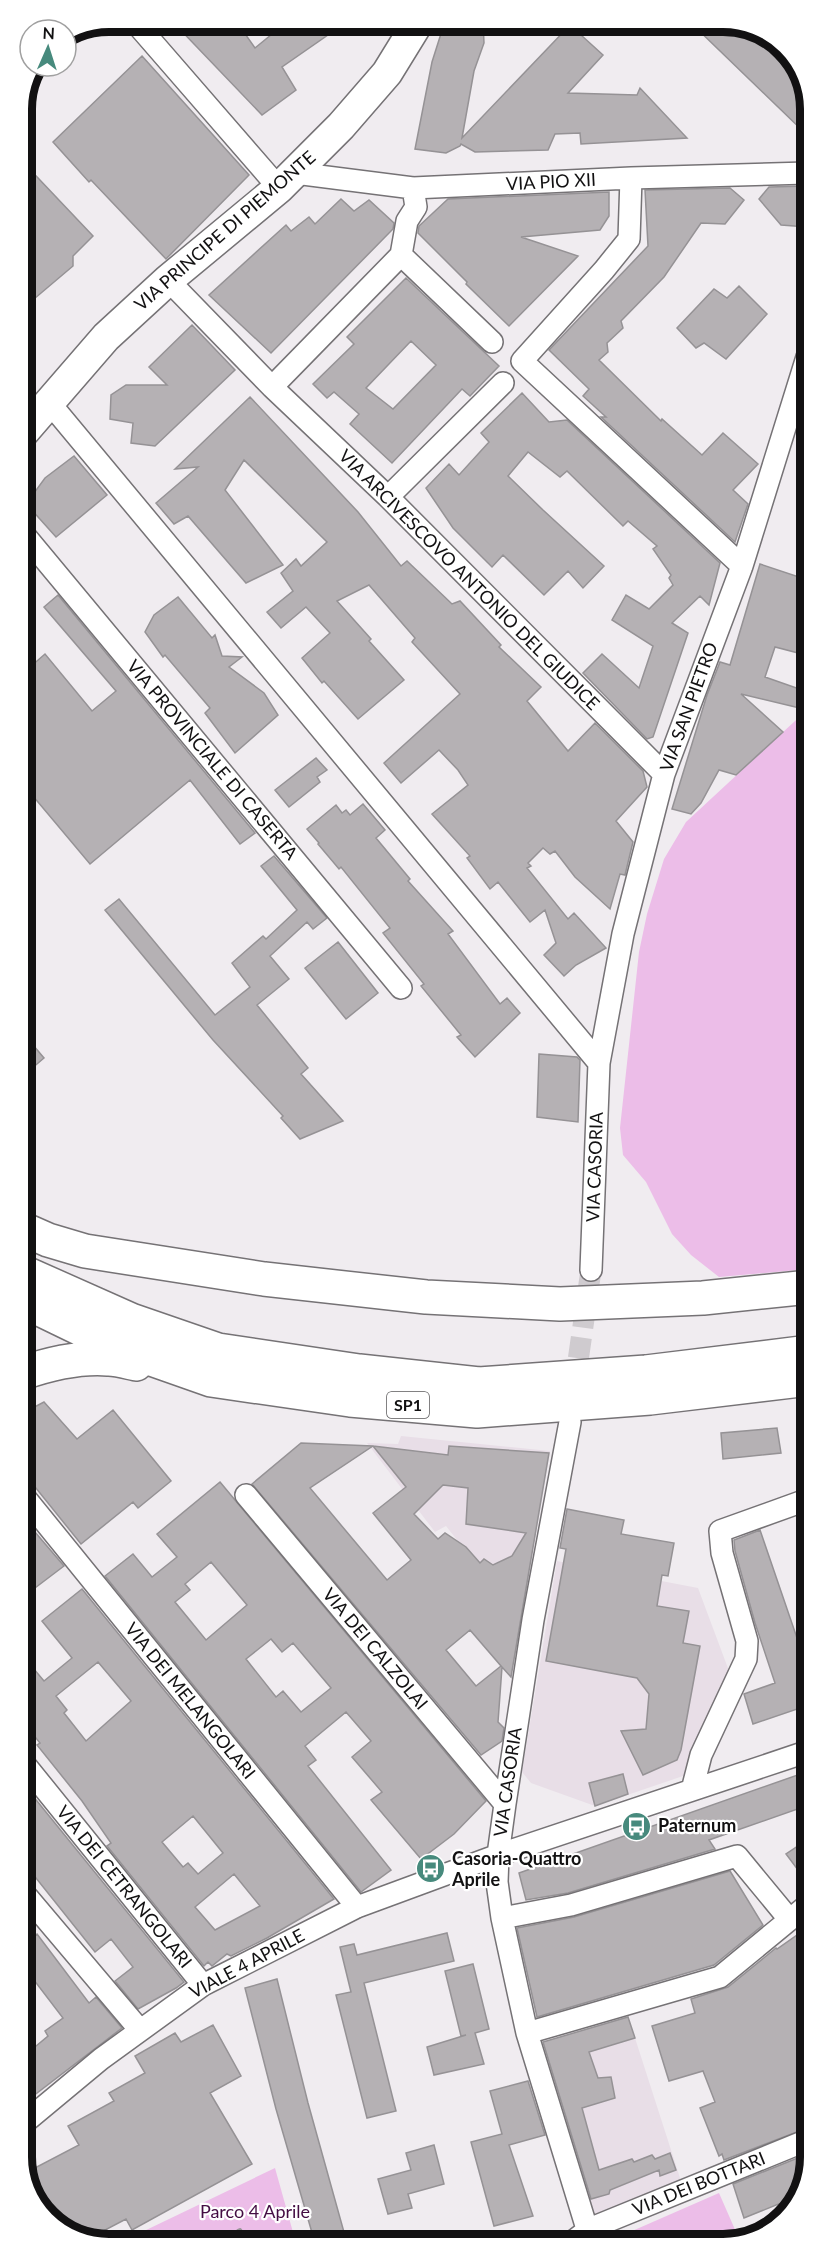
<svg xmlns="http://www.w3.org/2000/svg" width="831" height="2265" viewBox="0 0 831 2265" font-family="Lato,sans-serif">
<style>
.built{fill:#e8dee7}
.green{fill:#ecbde8}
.building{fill:#b5b1b4;stroke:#959295;stroke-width:1.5;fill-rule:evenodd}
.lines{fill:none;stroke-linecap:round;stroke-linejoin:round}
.street-tunnel{stroke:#cfcbcf;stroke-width:21;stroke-dasharray:21 10;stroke-linecap:butt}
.street-casing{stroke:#757275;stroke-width:24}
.secondary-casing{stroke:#757275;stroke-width:33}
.highway-casing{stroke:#757275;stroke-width:36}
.path{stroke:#989598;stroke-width:4;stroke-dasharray:4.5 4.5;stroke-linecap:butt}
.street{stroke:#fff;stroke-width:21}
.secondary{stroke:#fff;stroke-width:30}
.highway{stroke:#fff;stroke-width:33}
.labels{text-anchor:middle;stroke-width:4.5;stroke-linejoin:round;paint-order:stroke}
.shield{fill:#fff;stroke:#595859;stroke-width:1.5}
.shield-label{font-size:16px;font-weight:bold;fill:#121112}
.street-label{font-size:18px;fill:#121112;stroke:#fff}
.poi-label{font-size:18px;font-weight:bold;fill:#121112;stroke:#fff;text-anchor:start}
.park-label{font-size:18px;fill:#440d43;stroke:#fff}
.rim{fill:none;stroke:#121112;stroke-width:8}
</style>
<rect width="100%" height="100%" fill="#f0ecf0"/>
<!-- built -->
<path class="built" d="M401 1436 550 1451 521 1621 446 1526 435 1532 367 1443 398 1444Z
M557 1561 698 1588 729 1671 686 1775 595 1806 531 1783 522 1772Z
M635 2038 681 2181 590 2217 546 2065Z"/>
<!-- green -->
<path class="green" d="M808 709 809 1269 719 1277 691 1255 672 1234 646 1182 623 1155 620 1128 639 952 647 914 664 859 686 822Z
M275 2168 296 2243 117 2244Z
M719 2193 740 2241 607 2242Z"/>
<!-- building -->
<path class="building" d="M172 21H236L255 48 288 21H348L282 67 296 90 262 115Z
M445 21H483L484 43 474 71 462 138 570 25 603 55 568 93 637 95 640 88 687 138 581 144 580 133 555 134 548 150 475 152 461 144 460 146 446 153 415 149 432 62Z
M689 21H729L776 39 794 65 788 72 807 90V135Z
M142 56 249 175 166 259 91 180 89 182 53 142Z
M21 160 93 236 73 256V266L21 310Z
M807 186V227L781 225 759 199 769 187Z
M730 188 744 200 725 224 701 223 664 277 621 321 623 328 607 343 608 352 599 360 661 421 662 419 702 455 723 433 758 464 733 490 748 504 735 542 601 417H606L583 396 589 389 549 350 648 246 645 190Z
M609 192V216L600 230 521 237 578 256 509 326 466 284 467 282 418 233 419 226 448 199Z
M341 199 354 211 369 200 394 223 393 229 271 353 209 295 286 225 291 231 309 217 315 224Z
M406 278 499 366 470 396 462 389 392 463 350 424 359 414 334 392 327 398 313 384 354 344 347 337ZM411 341 436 365 393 409 366 388Z
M739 286 767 314 726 359 704 343 696 348 677 328 714 289 727 298Z
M192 325 235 370 155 446 131 443 133 423 110 419 111 395 126 385H167L149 367Z
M522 393 549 422 567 420 720 563 709 605 700 596 672 623 688 633 653 737 647 739 583 673 602 654 639 688 653 646 612 620 626 595 649 609 673 585 669 578 671 575 653 549 657 546 628 521 623 526 567 471 560 477 528 452 508 476 543 510 604 566 583 588 568 571 544 595 503 555 492 567 453 528 426 488 449 464 459 475 489 442 481 433Z
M250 397 358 512 401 566 407 561 452 604 460 601 501 645 499 647 541 687 527 701 568 751 595 723 643 771 647 787 616 821 633 842 625 875 620 874 610 909 575 877 555 851 550 854 543 848 528 863 531 866 527 868 568 919 574 913 606 948 576 965 564 976 544 955 556 943 545 910 530 922 498 882 490 889 467 858 470 856 432 814 468 785 458 770 439 750 401 783 384 763 460 694 412 642 415 638 369 585 337 601 371 639 369 641 404 680 358 719 324 681 322 683 302 658 330 633 306 607 281 628 267 612 293 591 281 573 296 559 301 566 327 542 244 460 225 490 283 565 246 583 188 516 174 524 156 503 198 467 175 469Z
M74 456 107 495 56 537 30 508 34 493 45 478Z
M760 564 808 580V649L803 647 802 654 775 647 765 677 808 692V710L741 694 783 732 736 775 719 770 701 803 691 814 672 809 707 695 720 662 730 665Z
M58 595 255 833 240 844 190 780 90 864 22 783V674L45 654 92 711 116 691 44 607Z
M178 597 212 638 215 635 222 656 242 657 229 667 264 693 278 715 235 753 205 713 210 708 165 655 163 657 145 632 154 615Z
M316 758 327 770 317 777 320 782 289 807 275 790Z
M363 804 385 830 376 838 410 879 408 881 453 931 448 934 500 1004 507 998 520 1013 475 1057 457 1037 461 1035 421 986 424 984 383 933 390 928 341 867 339 869 318 844 319 843 307 829 336 805 342 813 346 810 350 815Z
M274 856 327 918 313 929 307 922 270 956 289 979 257 1005 308 1068 301 1074 343 1121 300 1139 281 1118 283 1116 213 1040 105 910 119 899 215 1015 250 987 232 963 263 936 266 939 297 910 261 866Z
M338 942 378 993 346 1019 305 968Z
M22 1032 44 1058 23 1076Z
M539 1054 577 1057 580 1060 578 1122 537 1117Z
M44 1402 77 1439 113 1410 171 1481 138 1508 133 1502 81 1544 23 1472V1413Z
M777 1428 781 1453 723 1459 721 1433Z
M301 1443 373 1446 448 1455 449 1446 549 1453 511 1677 502 1667 498 1722 504 1728 502 1741 481 1755 252 1484ZM373 1446 406 1487 373 1513 411 1560 387 1580 310 1488ZM443 1485 468 1488 466 1524 526 1533 512 1556 493 1565 484 1559 480 1563 466 1547 445 1533 438 1539 414 1514ZM470 1630 501 1666 476 1686 446 1650Z
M220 1482 486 1801 454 1834 421 1859 371 1800 382 1792 352 1757 371 1741 346 1712 305 1746 316 1760 308 1766 391 1870 361 1892 105 1576 133 1554 152 1577 177 1557 157 1534ZM211 1562 247 1605 206 1640 175 1602 190 1590 185 1584ZM271 1639 282 1652 293 1643 331 1688 301 1712 283 1691 276 1697 246 1659Z
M567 1509 624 1520 621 1534 674 1543 668 1576 662 1575 657 1606 689 1611 683 1643 700 1646 681 1750 677 1760 643 1775 621 1731 646 1729 649 1694 637 1678 546 1661 566 1549 560 1548Z
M23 1518 64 1566 23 1597Z
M760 1530 809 1673V1705L753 1724 744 1694 775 1683 755 1623 735 1551 734 1540Z
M82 1589 334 1899 267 1938 231 1956 227 1954 212 1966 208 1962 204 1966 107 1846 111 1843 82 1801 37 1745 40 1743 23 1722V1656L44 1681 72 1658 42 1621ZM98 1662 131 1701 86 1741 64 1713 67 1710 56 1696ZM193 1816 223 1853 198 1874 188 1863 183 1867 162 1842ZM234 1874 260 1906 215 1930 195 1907Z
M809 1771V1805L709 1840 715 1849 568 1893 526 1900 519 1873Z
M623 1774 628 1794 595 1806 589 1783Z
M24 1785 184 1982 176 1988 138 2009 115 1981 133 1967 111 1939 95 1952 24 1863Z
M810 1838V1886L786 1854Z
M730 1871 763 1925 714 1965 537 2017 517 1928 574 1917Z
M810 1926V2127L724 2160 722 2154 719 2156 700 2108 715 2102 703 2071 669 2081 652 2026 695 2013 691 1999 728 1987 776 1948 777 1949Z
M447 1933 454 1961 364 1983 396 2111 367 2118 336 1995 351 1992 340 1947 354 1944 357 1955Z
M37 1934 89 2003 96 1997 122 2028 24 2103V2056L48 2036 45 2031 63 2018 24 1967V1945Z
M473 1964 489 2029 475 2033 484 2064 434 2075 427 2047 466 2035 461 2036 445 1971Z
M277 1979 308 2103 347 2243H315L276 2109 245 1988Z
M628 2017 635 2038 589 2052 598 2078 611 2077 615 2098 582 2108 599 2170 632 2159 634 2162 652 2155 655 2159 670 2153 676 2170 660 2176 659 2170 610 2190 609 2194 591 2199 543 2042Z
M213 2025 241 2076 210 2093 252 2164 132 2230 126 2219 88 2239 59 2227 29 2171 79 2145 68 2126 114 2101 109 2093 145 2073 135 2056 175 2033 181 2042Z
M528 2081 545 2135 509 2145 533 2216 494 2226 471 2142 502 2134 490 2091Z
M434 2145 444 2184 408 2194 412 2208 388 2214 378 2179 411 2170 406 2153Z
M810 2153 796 2197 744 2218 733 2184Z"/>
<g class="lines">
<!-- street-tunnel -->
<path class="street-tunnel" d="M574 1389 591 1270"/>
<defs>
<path id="street" d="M134 21 279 188
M295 173 413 188 631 178 807 173
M631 178 629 239 604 270 522 361 742 566
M401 255 492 342
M168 280 272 387 388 497 664 774
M272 387 401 255 407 221 416 207 413 188
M48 401 599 1063
M388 497 503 383
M22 532 401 988
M591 1270 599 1063 623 934 664 774 742 566 807 357
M570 1422 533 1620 505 1804 498 1855 497 1882 502 1918 527 2033 591 2242
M23 1495 357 1907
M246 1495 505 1804
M23 1762 203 1985
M692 1790 701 1755 746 1659 747 1641 722 1553 720 1531 809 1499
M24 1893 139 2029
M502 1918 571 1905 737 1856 789 1919
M527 2033 720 1977 810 1903
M24 2123 101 2059 203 1985 357 1907 498 1855 809 1751
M572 2242 589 2229 810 2139"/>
<path id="secondary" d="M22 434 106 337 168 280 279 188 341 126 387 73 419 21"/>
<path id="highway" d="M23 1229 48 1240 85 1251 264 1279 426 1297 560 1304 703 1298 809 1287
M23 1272 131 1320 218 1350 359 1371 479 1384 646 1372 809 1352
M23 1301 120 1348 211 1380 350 1400 477 1411 650 1398 809 1379
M23 1373C49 1364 81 1357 108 1359 117 1359 127 1362 136 1364"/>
</defs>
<!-- street casing -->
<use href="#street" class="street-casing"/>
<!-- secondary casing -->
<use href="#secondary" class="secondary-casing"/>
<!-- highway casing -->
<use href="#highway" class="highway-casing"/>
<!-- path -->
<path class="path" d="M213 2243 240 2230 248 2243"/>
<!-- street -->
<use href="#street" class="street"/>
<!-- secondary -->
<use href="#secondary" class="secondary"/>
<!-- highway -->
<use href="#highway" class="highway"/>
</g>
<!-- icons -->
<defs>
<symbol id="bus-disc" viewBox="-11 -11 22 22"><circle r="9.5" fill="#478a7d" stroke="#fff"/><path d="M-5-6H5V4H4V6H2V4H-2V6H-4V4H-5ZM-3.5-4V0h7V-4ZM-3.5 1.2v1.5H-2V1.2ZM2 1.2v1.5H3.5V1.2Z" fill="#fff"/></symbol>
</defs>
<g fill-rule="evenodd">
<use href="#bus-disc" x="620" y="1810" width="33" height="33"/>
<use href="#bus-disc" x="414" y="1852" width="33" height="33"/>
</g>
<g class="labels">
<!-- shield labels -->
<rect class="shield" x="387" y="1392" width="42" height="26" rx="4.5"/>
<g class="shield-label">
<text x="408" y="1411">SP1</text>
</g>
<!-- street labels -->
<g class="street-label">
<text transform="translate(551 182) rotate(-3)" y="6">VIA PIO XII</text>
<text transform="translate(225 231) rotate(-41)" y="6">VIA PRINCIPE DI PIEMONTE</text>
<text transform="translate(469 580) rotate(45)" y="6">VIA ARCIVESCOVO ANTONIO DEL GIUDICE</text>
<text transform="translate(689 707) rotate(-70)" y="6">VIA SAN PIETRO</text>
<text transform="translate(212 760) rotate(50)" y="6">VIA PROVINCIALE DI CASERTA</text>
<text transform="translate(595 1167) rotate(-88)" y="6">VIA CASORIA</text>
<text transform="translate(375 1649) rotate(50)" y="6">VIA DEI CALZOLAI</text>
<text transform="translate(190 1701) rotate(51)" y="6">VIA DEI MELANGOLARI</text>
<text transform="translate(508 1782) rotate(-82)" y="6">VIA CASORIA</text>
<text transform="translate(124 1887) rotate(51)" y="6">VIA DEI CETRANGOLARI</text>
<text transform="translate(247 1964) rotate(-28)" y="6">VIALE 4 APRILE</text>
<text transform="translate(699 2184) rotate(-22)" y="6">VIA DEI BOTTARI</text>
</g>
<!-- poi labels -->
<g class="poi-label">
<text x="658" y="1832">Paternum</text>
<text x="452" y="1865">Casoria-Quattro<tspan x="452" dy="21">Aprile</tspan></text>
</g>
<!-- park labels -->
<g class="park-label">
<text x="255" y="2218">Parco 4 Aprile</text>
</g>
</g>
<!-- crop -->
<path d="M0 0H831V2265H0ZM109 32H723A77 77 0 0 1 800 109V2157A77 77 0 0 1 723 2234H109A77 77 0 0 1 32 2157V109A77 77 0 0 1 109 32Z" fill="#fff" fill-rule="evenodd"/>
<path class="rim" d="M109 32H723A77 77 0 0 1 800 109V2157A77 77 0 0 1 723 2234H109A77 77 0 0 1 32 2157V109A77 77 0 0 1 109 32Z"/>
<!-- north arrow -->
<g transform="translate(48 48) rotate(3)"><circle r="28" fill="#ffffff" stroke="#a0a0a0" stroke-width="1.5"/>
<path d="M0-4.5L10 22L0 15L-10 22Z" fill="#478a7d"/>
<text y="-9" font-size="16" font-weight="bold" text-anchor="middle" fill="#121112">N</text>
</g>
</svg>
